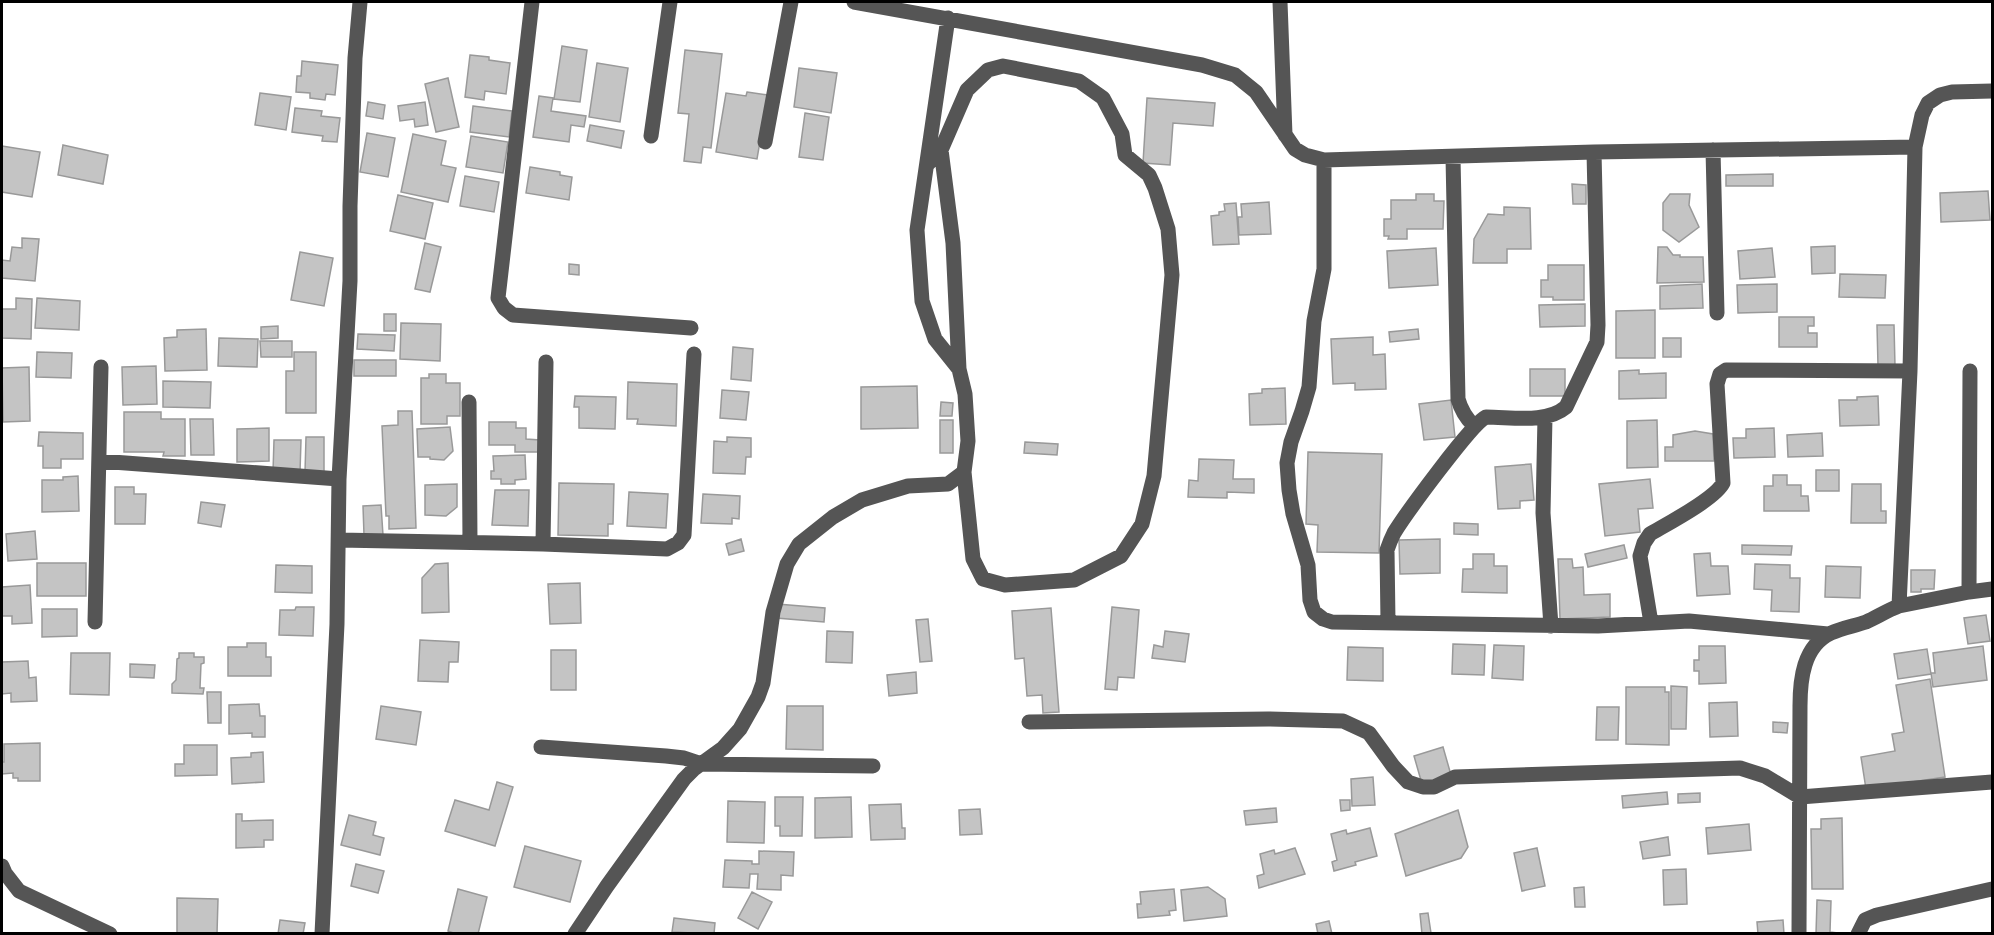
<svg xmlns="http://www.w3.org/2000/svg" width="1994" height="935" viewBox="0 0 1994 935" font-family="Ubuntu,sans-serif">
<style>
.building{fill:#c4c4c4;stroke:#999;stroke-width:1.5}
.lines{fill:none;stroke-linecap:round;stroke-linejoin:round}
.minor{stroke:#555;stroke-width:15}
</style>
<rect width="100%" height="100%" fill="#fff"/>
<!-- building -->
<path class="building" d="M562 46 587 50 580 102 554 99Z
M685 50 722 54 711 148 703 147 701 163 684 161 689 114 678 113Z
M470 55 489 57V60L510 63 506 94 485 91 484 100 465 97Z
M302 61 338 65 335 95 326 94 325 100 310 98V93L296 92 297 76H301Z
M597 63 628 68 620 122 589 117Z
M799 68 837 73 831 113 794 107Z
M448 78 459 127 436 132 425 84Z
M747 92 768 95 757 159 716 152 726 93 746 96Z
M260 93 291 97 286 130 255 125Z
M539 96 553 98 551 111 586 116 584 127 571 125 569 142 533 137Z
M1147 98 1215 103 1213 126 1173 123 1170 165 1143 163Z
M368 102 385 105 383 119 366 116Z
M425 102 428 125 415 127 414 119 400 121 398 106Z
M473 106 512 111 509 137 470 132Z
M295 108 322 111 321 116 340 118 337 142 322 141 323 136 292 132Z
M805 113 829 117 823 160 799 157Z
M590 125 624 131 621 148 587 141Z
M367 133 395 138 388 177 360 172Z
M413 134 446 141 441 165 456 168 448 202 401 192Z
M471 136 508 142 503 173 466 167Z
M63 145 108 155 103 184 58 175Z
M2 146 40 152 32 197 2 192Z
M530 167 560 172V175L572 177 569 200 526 193Z
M1773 174V186H1726V175Z
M465 176 499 182 494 212 460 206Z
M1572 184 1586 185V204H1573Z
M1988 191 1990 220 1941 222 1940 193Z
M1416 194H1434V201H1444L1443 229H1407V239H1388L1389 236H1384V219H1391V200H1416Z
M1670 194H1690L1689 205 1699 227 1679 242 1663 230V203Z
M398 195 433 203 425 239 390 231Z
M1269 202 1271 234 1239 235 1238 217H1242L1241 204Z
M1236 203 1239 244 1213 245 1211 216 1219 215V212L1225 211 1224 204Z
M1504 207 1530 208 1531 249H1507V263H1473L1474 239 1488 214 1504 215Z
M22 238 39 239 35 281 2 278V260L10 261 12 247 22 248Z
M425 243 441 247 430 292 415 289Z
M1835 246V273L1812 274 1811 247Z
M1658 247H1667L1673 255H1680V257H1703L1704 282 1657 283Z
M1436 248 1438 285 1389 288 1387 251Z
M1772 248 1775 277 1740 279 1738 251Z
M300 252 333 258 324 306 291 300Z
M569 264 579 265V275L569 274Z
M1548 265H1584V300H1553V297H1541V280H1548Z
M1840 274 1886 275 1885 298 1839 297Z
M1702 284 1703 308 1660 309V286Z
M1777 284V312L1738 313 1737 285Z
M16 298 32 299 31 339 2 338V309H16Z
M37 298 80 301 79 330 35 328Z
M1585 304V326L1540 327 1539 305Z
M1655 310V358H1616V311Z
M384 314H396V331H384Z
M1779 317H1814V326H1808V333H1817V347H1779Z
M401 323 441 324 440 361 400 359Z
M1877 325H1894L1895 366H1878Z
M278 326V338L261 339V327Z
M206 329 207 370 165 371 164 338 177 337V330Z
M1418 329 1419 339 1390 342 1389 332Z
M358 334 395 335 394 351 357 349Z
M1373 337V355L1385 354 1386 389 1355 390V383L1333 384 1331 339Z
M219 338 258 339 257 367 218 366Z
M1663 338H1681V357H1663Z
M260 341H292V357H261Z
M733 347 753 349 751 381 731 379Z
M37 352 72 353 71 378 36 377Z
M294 352H316V413H286V371H294Z
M354 360H396V376H354Z
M156 366 157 404 123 405 122 367Z
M29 367 30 421 3 422 2 368Z
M1530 369H1565V396H1530Z
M1639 370V374L1666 373V398L1619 399V371Z
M429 374H446V383H460V416H447V424H421V378H429Z
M163 381 211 382 210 408 163 407Z
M628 382 677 384 676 426 637 424 638 419H627Z
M917 386 918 428 861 429V387Z
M1285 388 1286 424 1250 425 1249 394 1262 393V389Z
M722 390 749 392 746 420 720 418Z
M575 396 616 397 615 429 579 428V407H574Z
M1878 396 1879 425 1840 426 1839 400H1857V397Z
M1451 400 1455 437 1424 440 1419 404Z
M941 402 953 403 952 416H940Z
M398 411H412L416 528 389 529V516H386L382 426 398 425Z
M124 412H161V419H185V456H163L164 452H124Z
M190 419H213L214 455H191Z
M940 420H953V453H940Z
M1657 420 1658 467 1627 468V421Z
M489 422H516V428H526V439L540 440V452H515V445H489Z
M450 427 453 451 444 460 430 459V457H418L417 429Z
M269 428V461L237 462V429Z
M1774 428 1775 457 1734 458 1733 438H1746V429Z
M1695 431 1713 434 1714 461H1665V447H1673V435Z
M39 432 83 433V459H61V468H43V446H38Z
M1822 433 1823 456 1788 457 1787 435Z
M306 437H324V473L305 472Z
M727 437 751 438V457H746L745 474 713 473 714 441 727 442Z
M274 440H301L300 472H273Z
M1025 442 1058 444 1057 455 1024 453Z
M1308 452 1382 454 1379 553 1317 552 1318 525 1306 524Z
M525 455 526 479 515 480V484H501V479H491V471H494L493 456Z
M1199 459 1234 460 1233 479H1254V493L1227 492V498L1188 497 1189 480 1198 481Z
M1531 464 1534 500 1520 501V508L1498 509 1495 467Z
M1816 470H1839V491H1816Z
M1773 475H1787V485H1801V496H1808L1809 511H1764V486H1773Z
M78 476 79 511 42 512V480H63V477Z
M1650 479 1653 508 1638 509 1640 532 1605 536 1599 484Z
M559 483 614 484 613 524H608V536L558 535Z
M457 484V507L446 516 425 515V485Z
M1852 484H1881V511H1886V523H1851Z
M115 487H134V494H146L145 524H115Z
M495 490H529L528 526 492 525Z
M629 492 668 494 666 528 627 526Z
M703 494 740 496 739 519 732 518V524L701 523Z
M201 502 225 505 221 527 198 523Z
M381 505 383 535H364L363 506Z
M1454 523 1478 524V535L1454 534Z
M35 531 37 559 8 561 6 534Z
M741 539 744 551 729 555 726 544Z
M1440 539V573L1400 574 1399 540Z
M1624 545 1627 558 1588 567 1585 554Z
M1742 545 1792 546 1791 555 1742 554Z
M1710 553 1711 566H1728L1730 594 1697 596 1694 554Z
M1473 554H1494V566H1507V593L1462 592 1463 569H1473Z
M1558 559H1572L1573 568 1583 567 1584 595 1610 594V617L1560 619Z
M37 563H86V596H37Z
M448 563 449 612 422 613V578L435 564Z
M1755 564 1790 565V578H1800L1799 612 1771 611 1772 590 1754 589Z
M276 565 312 566V593L275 592Z
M1826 566 1861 567 1860 598 1825 597Z
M1911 570H1935L1934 589H1921V592H1911Z
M580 583 581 623 550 624 548 584Z
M30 585 32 623 12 624V616H2V587Z
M777 604 825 608 824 622 776 618Z
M296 607H314L313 636 279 635 280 610H295Z
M1112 607 1139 610 1134 678 1118 677 1117 690 1105 689Z
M1051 608 1059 712 1043 713 1042 695 1027 696 1024 658 1015 659 1012 611Z
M42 609H77V636L42 637Z
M1986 615 1990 641 1968 644 1964 618Z
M928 619 932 661 920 662 916 620Z
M827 631 853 632 852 663 826 662Z
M1165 631 1189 634 1185 662 1152 658 1154 645 1163 647Z
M420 640 459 642 458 662H449L448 682 418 681Z
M247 643H266V657H271V676H228V647H247Z
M1453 644 1485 645 1484 675 1452 674Z
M1494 645 1524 646 1523 680 1492 678Z
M1699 646H1725L1726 683 1699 684V671H1694V660H1699Z
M1983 646 1987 680 1933 687 1931 673H1935L1933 653Z
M1348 647 1383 648V681L1347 680Z
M1927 649 1931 674 1898 679 1894 654Z
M551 650H576V690H551Z
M71 653H110L109 695 70 694Z
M179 653H194V657H204V663L201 664 200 688H204L203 694 172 693V684L176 680 177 659 179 658Z
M28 661 29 678 36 677 37 701 11 702V693L2 694V662Z
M130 664 155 665 154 678 130 677Z
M916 672 917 693 889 696 887 675Z
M1930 679 1945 777 1866 789 1861 757 1895 751 1892 734 1904 732 1896 685Z
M1671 686 1687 687 1686 729H1671Z
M1626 687H1665V692H1669V745L1626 744Z
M207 692H221V723H208Z
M1737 702 1738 736 1710 737 1709 703Z
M259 704 260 716H265V737H252V733L229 734V705Z
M381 706 421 712 416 745 376 739Z
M787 706H823V750L786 749Z
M1597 707H1619L1618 740H1596Z
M1773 722 1788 723 1787 733 1773 732Z
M40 743V781H18V778H13V773L2 774V762H4V744Z
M184 745H217V775L175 776V764H184Z
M1443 747 1451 775 1422 784 1414 756Z
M263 752 264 782 232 784 231 758 251 757V753Z
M1373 777 1375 805 1352 806 1351 779Z
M497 782 513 787 495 846 445 831 455 800 489 810Z
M1667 792 1668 804 1623 808 1622 796Z
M1700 793V802L1678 803V794Z
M775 797H803L802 836H780V826H775Z
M851 797 852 837 815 838V798Z
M1340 800H1350V810L1341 811Z
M728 801 765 802 764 843 727 842Z
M901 804 902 828H905V839L871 840 869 805Z
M1276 808 1277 822 1246 825 1244 811Z
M980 809 982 834 960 835 959 810Z
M1458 810 1468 847 1461 858 1406 876 1395 834Z
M236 814H242V821L273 820V840H264V847L236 848Z
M349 815 376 822 373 835 384 838 380 855 341 845Z
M1842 818 1843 889H1812L1811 829H1821V819Z
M1749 824 1751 850 1708 854 1706 828Z
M1370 828 1377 856 1355 862 1356 865 1334 871 1332 862 1337 860 1331 834 1346 830 1347 834Z
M1668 837 1670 855 1643 859 1640 842Z
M525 846 581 861 570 902 514 887Z
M1295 848 1305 874 1259 888 1257 876 1264 874 1260 854 1274 850 1275 854Z
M1537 848 1545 886 1522 891 1514 853Z
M759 851 794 852 793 876 781 875V890L757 889 758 874H750L749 888 723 887 725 860 752 861V864H759Z
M356 864 384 871 378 893 351 886Z
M1686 869 1687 904 1664 905 1663 870Z
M1208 887 1225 899 1227 916 1184 921 1181 890Z
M1584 887 1585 907H1575L1574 888Z
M458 889 487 897 478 934H456L448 931Z
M1174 889 1176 910 1169 911 1170 915 1138 918 1137 904H1141L1140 892Z
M752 892 772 902 758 929 738 918Z
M177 898 218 899 217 934 177 933Z
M1817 900 1831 901 1830 932 1846 934H1816Z
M1428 913 1431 933 1422 934 1420 914Z
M674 918 715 923 714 934 672 932Z
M280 920 305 923 303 934H278Z
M1783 920 1784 934H1758L1757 922Z
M1329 921 1332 934H1318L1316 924Z"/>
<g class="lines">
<!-- minor -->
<path class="minor" d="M532 2 498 298 504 308 513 315 691 328
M854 2 1202 65 1235 75 1256 92 1295 149 1305 155 1324 160 1594 152 1915 147
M1280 2 1285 135
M651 136 670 2
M765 142 791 2
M941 150 953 243 959 369
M1713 150 1717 313
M1453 157 1458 399C1461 410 1466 418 1474 426
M1324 160V269L1314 321 1309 387 1302 411 1291 442 1287 463 1289 490 1293 514 1308 565 1310 600 1314 612 1323 619 1332 622 1598 626 1689 621 1828 634
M927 165 941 150 967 90 988 70 1003 66 1079 81 1103 98 1122 134 1125 155 1149 175 1155 188 1168 229 1172 275 1154 476 1142 524 1121 556 1074 580 1005 585 983 579 973 559 964 472 968 441 965 394 959 369 935 339 922 301 917 230 948 18
M469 402 470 542
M1545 417 1543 513 1551 626
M99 461 339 479
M339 540 543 544 667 549 678 543 684 535 694 354
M543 544 546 362
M1969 592 1970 371
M1899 606 1969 592 1992 589
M95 622 101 367
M1388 622 1387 550C1389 544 1391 539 1394 533 1405 515 1472 423 1486 417 1512 417 1546 424 1566 407L1597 342 1598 325 1594 152
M1651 623 1640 556 1644 543 1650 534C1667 524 1715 499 1723 483L1717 384 1720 374 1726 370 1910 371
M1029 722 1268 719 1343 721 1369 733 1393 766 1408 782 1423 787H1434L1455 777 1740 768 1765 776 1800 797 1992 782
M541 747 666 756 684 758 702 764 873 766
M2 866 5 873 19 891 110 934
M322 934 337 624 339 479 350 281V206L355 58 360 2
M575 934 607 886 684 779 694 769 723 748 740 729 758 697 763 683 773 612 787 564 799 544 833 517 862 500 908 486 948 484 964 472
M1799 934 1800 706C1800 680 1803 646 1831 633 1842 628 1854 626 1866 622 1877 617 1888 610 1899 606L1910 371 1915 147 1922 115 1928 103 1940 95 1952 92 1992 91
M1858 934 1865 920 1877 915 1992 889"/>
</g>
<!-- border -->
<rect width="1994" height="935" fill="none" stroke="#000000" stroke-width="6"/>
</svg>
